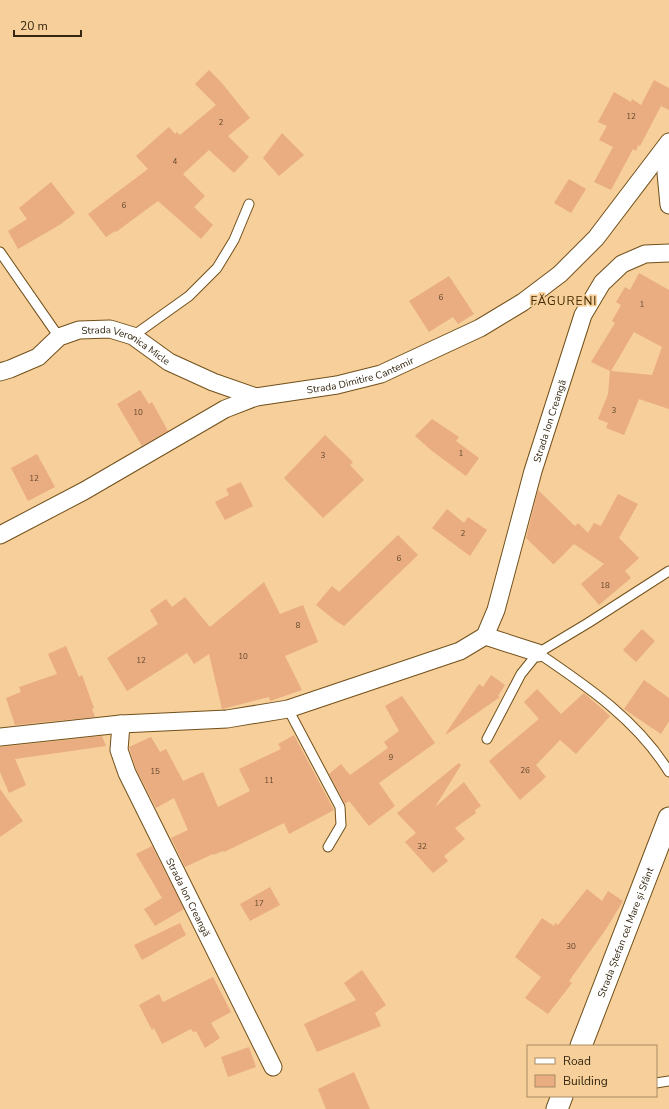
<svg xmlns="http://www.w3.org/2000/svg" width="669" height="1109" viewBox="0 0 669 1109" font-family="'Nunito Sans',sans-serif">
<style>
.building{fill:#eaac81;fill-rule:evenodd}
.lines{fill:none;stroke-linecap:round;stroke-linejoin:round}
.service-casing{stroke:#71501b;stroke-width:11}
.minor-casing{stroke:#71501b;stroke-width:19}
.tertiary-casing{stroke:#71501b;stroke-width:23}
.service{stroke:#fff;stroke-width:9}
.minor{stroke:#fff;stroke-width:17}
.tertiary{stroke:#fff;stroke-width:21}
.labels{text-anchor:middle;stroke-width:3.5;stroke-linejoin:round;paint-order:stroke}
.number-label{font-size:8px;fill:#62482c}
.street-label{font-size:10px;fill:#342610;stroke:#f6cf9a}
.quarter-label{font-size:12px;letter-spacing:1px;fill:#422900;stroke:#f6cf9a}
</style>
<rect width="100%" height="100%" fill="#f6cf9a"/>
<!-- building -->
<path class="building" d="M209 70 221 82 250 118 228 136 249 157 234 173 209 150 183 174 205 196 194 207 213 225 201 239 158 201 116 232 115 231 106 237 88 214 148 169 136 156 169 127 175 134 177 132 180 135 216 105 195 84Z
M654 80 669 88V110L661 106 640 146 638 145 636 151 633 149 611 190 594 182 613 147 599 140 607 126 598 122 614 92 631 102 632 99 641 105Z
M282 133 304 155 279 176 263 158Z
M569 179 586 189 571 213 554 203Z
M51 182 75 213 61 224 18 249 8 231 27 219 19 208Z
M639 273 669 290V409L639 399 624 435 606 428 608 423 598 419 608 394 610 371 591 362 615 323 612 321 621 305 616 302 625 287 630 290ZM634 332 662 347 652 375 611 371Z
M449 276 474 314 458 324 453 317 429 332 409 301Z
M140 390 149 404 152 402 168 431 142 446 117 404Z
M432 419 459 437 456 441 479 458 466 476 432 451 415 436Z
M325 435 353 462 350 465 364 480 323 518 284 478Z
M37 454 55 487 28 501 11 468Z
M241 482 253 506 225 520 215 502 229 495 226 489Z
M538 490 575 526 578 523 588 533 594 523 601 526 618 494 638 504 619 538 639 558 625 571 631 578 599 605 581 584 604 564 574 544 554 564H553L526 538Z
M447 509 464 523 468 517 487 530 470 556 432 528Z
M398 535 418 555 344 626 336 621 316 605 332 586 339 592Z
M264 582 280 614 303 605 318 642 285 656 302 690 270 701 269 697 222 709 209 654 194 664 187 653 127 691 107 658 158 624 150 610 166 599 172 607 185 597 210 627Z
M642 629 655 641 636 662 623 650Z
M66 646 79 677 82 675 94 708 92 709 95 717 15 725 6 698 21 692 19 687 57 674 48 654Z
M491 675 505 685 498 696 500 697 447 734 446 733 479 684 483 687Z
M644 680 669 698V721L661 734 624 709Z
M537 689 561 714 584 693 610 716 576 754 560 740 536 765 546 777 520 800 489 761 539 719 524 702Z
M402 696 435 743 379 783 395 806 369 826 349 801 345 804 329 774 341 764 350 775 388 748 384 742 399 731 385 706Z
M294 735 334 810 289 834 284 823 224 852 223 851 213 855V854L185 867 171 838 188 830 174 798 156 808 136 769 129 747 151 737 160 752 166 749 183 781 203 772 218 807 250 791 239 769 281 749 278 744Z
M102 736 106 746 15 759 26 785 9 793 0 772V747Z
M459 763 461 765 435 807 464 782 481 806 475 810 476 813 455 828 465 839 444 856 448 861 433 873 405 842 416 833 397 813Z
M0 789 23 821 0 837Z
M152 846 184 909 155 926 144 909 162 898 136 854Z
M270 887 280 905 250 921 240 904Z
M587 889 602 901 608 891 623 901 606 929 569 981 572 983 548 1014 525 998 541 977 515 957 542 918 554 926 555 923 558 925Z
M180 923 186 935 142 960 134 945Z
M362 970 386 1005 375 1013 381 1026 317 1052 304 1024 356 1000 344 983Z
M213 977 231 1012 211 1023 220 1038 205 1048 196 1031 193 1032 191 1029 162 1044 154 1028 152 1030 139 1005 159 994 163 1002Z
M249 1047 256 1067 228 1077 221 1057Z
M354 1072 370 1109H326L318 1089Z"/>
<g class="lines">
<defs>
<path id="service" d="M0 252 59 337
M133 336 189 296 217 268 234 240 249 204
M538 653C587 686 638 721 669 772
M288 709 340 807 341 825 328 847
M487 739 521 674 538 653 588 623 669 571
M656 1083 669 1081"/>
<g id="minor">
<path d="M669 143 666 173 669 205"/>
<path id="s1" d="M0 372 10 369 38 357 59 337 79 330 110 329 133 336 169 362 213 382 256 397"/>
<path id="s2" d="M0 535 84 491 225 409 256 397 337 385 381 374 480 328 523 302 560 274 596 238 669 142"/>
<path d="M485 636 538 653"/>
<path id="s3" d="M121 724 119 750 127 773 273 1067"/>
<path id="s4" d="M0 737 121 724 227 719 288 709 460 651 485 636 496 610 533 471 583 315 602 283 622 264 645 254 669 253"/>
</g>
<g id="tertiary">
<path id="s5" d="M581 1046 669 818"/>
<path d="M557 1109 562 1096"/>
</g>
</defs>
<!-- service casing -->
<use href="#service" class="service-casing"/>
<!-- minor casing -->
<use href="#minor" class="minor-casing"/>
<!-- tertiary casing -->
<use href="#tertiary" class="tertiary-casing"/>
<!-- service -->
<use href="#service" class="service"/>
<!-- minor -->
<use href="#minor" class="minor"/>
<!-- tertiary -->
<use href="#tertiary" class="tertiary"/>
</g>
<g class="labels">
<!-- number labels -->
<g class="number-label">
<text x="631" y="119">12</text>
<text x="221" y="125">2</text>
<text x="175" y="164">4</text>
<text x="124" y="208">6</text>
<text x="441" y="300">6</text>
<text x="642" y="307">1</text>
<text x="614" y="413">3</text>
<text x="138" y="415">10</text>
<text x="461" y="456">1</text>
<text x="323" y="458">3</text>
<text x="34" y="481">12</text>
<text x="463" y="536">2</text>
<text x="399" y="561">6</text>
<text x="605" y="588">18</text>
<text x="298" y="628">8</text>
<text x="243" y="659">10</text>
<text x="141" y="663">12</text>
<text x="391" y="760">9</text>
<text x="525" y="773">26</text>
<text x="155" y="774">15</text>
<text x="269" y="783">11</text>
<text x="422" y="849">32</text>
<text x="259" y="906">17</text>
<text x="571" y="949">30</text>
</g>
<!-- street labels -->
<g class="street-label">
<text dy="4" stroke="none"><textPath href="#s1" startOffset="142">Strada Veronica Micle</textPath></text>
<text dy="4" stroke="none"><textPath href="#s2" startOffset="398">Strada Dimitire Cantemir</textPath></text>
<text dy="4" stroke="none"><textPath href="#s4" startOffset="725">Strada Ion Creangă</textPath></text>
<text dy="4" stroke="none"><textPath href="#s3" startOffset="189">Strada Ion Creangă</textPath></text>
<text dy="4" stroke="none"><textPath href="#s5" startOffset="122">Strada Ștefan cel Mare și Sfânt</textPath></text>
</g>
<!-- quarter labels -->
<g class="quarter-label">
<text x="564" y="305">FĂGURENI</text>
</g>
</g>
<!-- legend -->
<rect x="527" y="1045" width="130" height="52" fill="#f6cf9a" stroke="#a88b63"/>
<rect x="535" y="1058" width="20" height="6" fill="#ffffff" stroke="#a88b63"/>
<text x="563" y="1065" font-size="12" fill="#342610">Road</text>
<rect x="535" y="1075" width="20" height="12" fill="#eaac81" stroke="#a88b63"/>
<text x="563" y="1085" font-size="12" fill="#342610">Building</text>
<!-- scale -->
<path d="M14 30v6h67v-6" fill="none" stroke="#342610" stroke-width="2"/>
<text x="20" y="30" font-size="12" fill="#342610" stroke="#f6cf9a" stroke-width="3" paint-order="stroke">20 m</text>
</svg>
